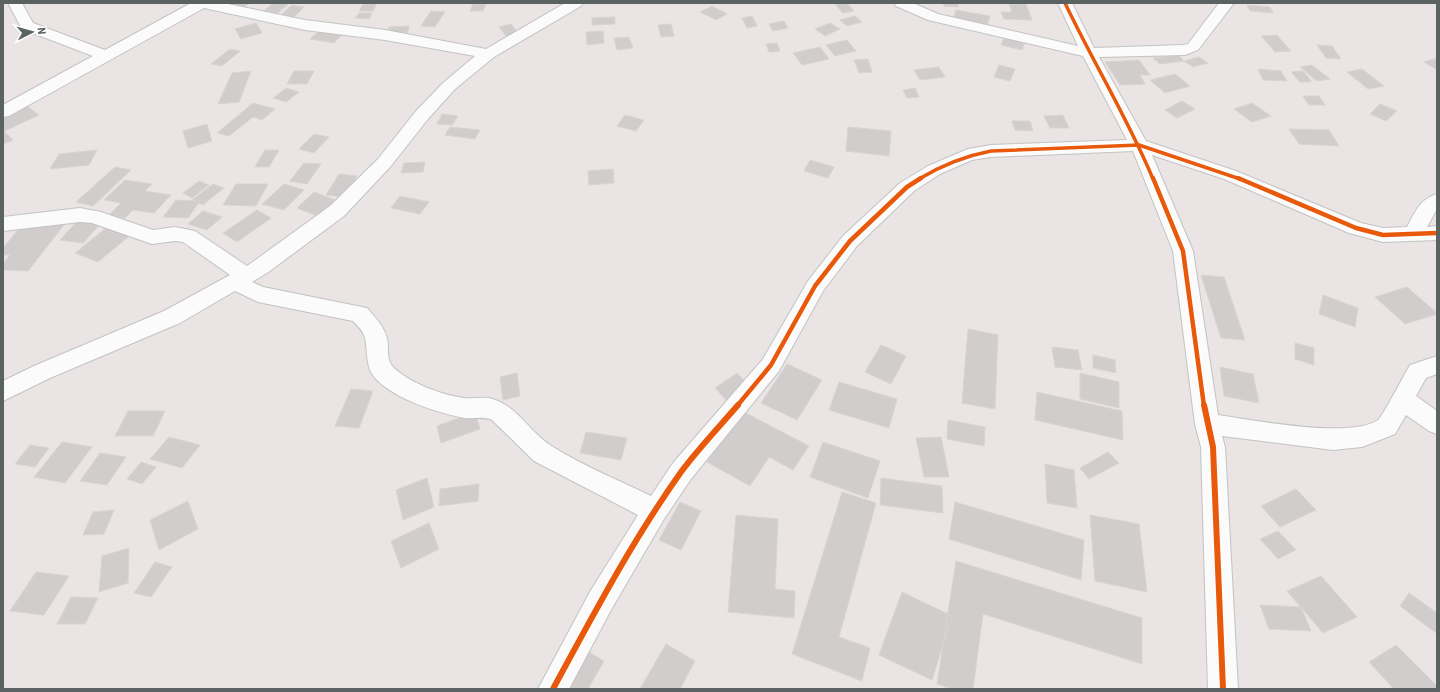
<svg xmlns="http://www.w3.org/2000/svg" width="1440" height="692" viewBox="0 0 1440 692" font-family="'Roboto Condensed',sans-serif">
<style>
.building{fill:#d1cdcd;stroke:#dad3d4}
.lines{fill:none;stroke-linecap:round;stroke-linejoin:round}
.minor-casing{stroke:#c2c3c2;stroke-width:2}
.minor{fill:#fcfbfb;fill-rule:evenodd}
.cycleway-far2-casing{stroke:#fff;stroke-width:5.5}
.cycleway-far1-casing{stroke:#fff;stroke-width:7}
.cycleway-casing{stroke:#fff;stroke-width:8}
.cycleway-far2{stroke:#e8590c;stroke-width:3.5}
.cycleway-far1{stroke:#e8590c;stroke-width:4.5}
.cycleway{stroke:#e8590c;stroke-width:6}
</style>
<rect width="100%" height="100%" fill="#eae4e4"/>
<!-- building -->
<path class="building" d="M228 3H249L244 7Z
M273 3H289L278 13 264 11Z
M364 3H377L373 11H359Z
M834 3H847L854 11 843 13Z
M943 3H958V7L944 6Z
M473 4H486L483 11H470Z
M1009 4H1026L1032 20 1004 19 1001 12H1012Z
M292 5 304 7 294 17 281 15Z
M1247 5 1270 7 1273 13 1250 11Z
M712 6 727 14 716 20 700 12Z
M956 10 990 16 987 26 953 20Z
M431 11 445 12 435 27 421 26Z
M359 13H372L369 19 355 18Z
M752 16 757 26 747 28 742 18Z
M855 16 862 22 847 26 840 20Z
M615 17V24L592 25V18Z
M784 21 788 28 773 31 769 24Z
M256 23 262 33 241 39 235 29Z
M830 23 840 29 825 36 815 29Z
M511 24 518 33 506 36 499 27Z
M671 24 674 36 661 37 658 25Z
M409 26 408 32 388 34 389 27Z
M320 30 344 33 334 43 310 39Z
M603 31 604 43 587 45 586 32Z
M1277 35 1291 51 1275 52 1261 36Z
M629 37 633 48 617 50 614 38Z
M1004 38 1025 42 1022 50 1001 45Z
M847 40 856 51 835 56 826 45Z
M777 43 780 51 769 52 766 44Z
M1317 45 1332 46 1341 59 1326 58Z
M820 47 829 59 802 65 793 53Z
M230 49 240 51 222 66 211 64Z
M1178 55 1184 61 1160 64 1153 58Z
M1199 57 1208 63 1193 67 1184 61Z
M1437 58V70L1424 62Z
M868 59 872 72 859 73 854 60Z
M1139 60 1150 75H1140L1145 84 1120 85 1105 62Z
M999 65 1015 69 1010 81 994 77Z
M1312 65 1330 79 1317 81 1300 67Z
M939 67 945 77 920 80 914 70Z
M1258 69 1281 71 1287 81 1263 80Z
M1362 69 1384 86 1368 89 1347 72Z
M251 71 239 102 218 104 232 73Z
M294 71H314L307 84H287Z
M1303 71 1312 82H1300L1291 72Z
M1175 74 1190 86 1165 93 1150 80Z
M286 88 299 92 286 102 273 98Z
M915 88 919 97 907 98 903 90Z
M1303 96H1319L1325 105H1309Z
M1182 101 1195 109 1177 118 1165 110Z
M253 103 275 109 262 120 253 117 229 136 217 133Z
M1252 103 1271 116 1252 122 1234 109Z
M1380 104 1397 111 1386 121 1370 114Z
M27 106 39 115 5 131 3 130V117Z
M442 114 458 116 452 125 437 124Z
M625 115 644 120 636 131 617 126Z
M1063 115 1069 128H1050L1044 116Z
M1012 121H1030L1033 131 1015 130Z
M207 124 212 141 188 148 183 131Z
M450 127 480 130 475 139 445 135Z
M848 127 891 131 889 156 846 151Z
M1289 129 1329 130 1339 146 1299 144Z
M3 130 13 140 3 144Z
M314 134 329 137 314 153 299 149Z
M97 150 89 165 50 169 59 154Z
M265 150H279L269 167H255Z
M810 160 834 167 828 178 804 171Z
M425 162 423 172 401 173 404 163Z
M304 163 321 164 307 184 290 181Z
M115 167 131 170 93 206 76 202Z
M613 169 614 183 589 185 588 171Z
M339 174 357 176 344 197 326 195Z
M125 180 152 184 145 191 171 195 154 213 133 210 125 218 109 215 121 203 104 200Z
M199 181 209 185 192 198 183 193Z
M213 184 224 188 203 205 192 200Z
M236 184H268L256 206 223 205Z
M284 184 304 190 284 210 262 204Z
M314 192 338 201 320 217 297 208Z
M400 196 429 202 420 214 391 208Z
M176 200 200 201 188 218 163 217Z
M257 210 271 218 237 242 223 233Z
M203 211 222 217 207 230 188 224Z
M79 219 102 222 83 243 60 240Z
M116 220 139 228 98 262 75 253Z
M23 224 64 225 28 271 3 270V263L10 255H3V248Z
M1201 275 1224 277 1245 340 1221 338Z
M1407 287 1437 313V314L1405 324 1375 297Z
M1323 295 1358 308 1355 327 1319 314Z
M968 329 998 335 995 409 962 403Z
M1295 343 1314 348V365L1295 359Z
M881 345 906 356 891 384 865 372Z
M1052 347 1078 350 1082 370 1055 367Z
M1093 355 1115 360 1116 373 1093 368Z
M787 364 822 380 797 420 761 403Z
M1220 367 1253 374 1259 403 1224 396Z
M517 373 520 396 503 400 500 377Z
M737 373 749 385 727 401 715 388Z
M1080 373 1119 382V408L1080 399Z
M839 382 897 399 889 428 829 410Z
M351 389 373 391 359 428 335 426Z
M1037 392 1122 411 1123 440 1035 420Z
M128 411H165L153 436H115Z
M742 411 809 446 793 470 769 457 750 486 707 462Z
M475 412 480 429 441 443 437 426Z
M948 420 985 427 984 446 947 439Z
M586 432 627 438 621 460 580 453Z
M169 437 200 445 182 468 150 459Z
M941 437 949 477H924L916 438Z
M62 442 92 447 65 483 34 477Z
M823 442 880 461 868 498 810 477Z
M30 445 49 448 35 467 15 464Z
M1108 452 1119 463 1089 479 1080 468Z
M100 453 126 457 107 485 80 481Z
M141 462 156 467 142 484 127 479Z
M1045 464 1074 470 1077 508 1047 503Z
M427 478 434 507 403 520 396 490Z
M881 478 942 486 943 513 880 505Z
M479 484 478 501 439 506 440 489Z
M1296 489 1316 510 1280 527 1261 506Z
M842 492 876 503 839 637 870 648 862 681 792 654Z
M188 501 198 529 159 550 150 520Z
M680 502 701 511 681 550 659 540Z
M955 502 1084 540 1081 580 949 539Z
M114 510 104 534 83 535 93 512Z
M736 515 778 519 775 589 795 591 794 618 728 612Z
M1090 515 1139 524 1147 592 1095 581Z
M429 523 439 549 401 568 391 541Z
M1278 531 1296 550 1278 559 1260 539Z
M129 548 128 583 99 592 102 556Z
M956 561 1142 618V664L983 614 973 689H952L937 684Z
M155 562 172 567 151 597 134 593Z
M36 572 69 576 44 615 10 611Z
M1321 576 1357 617 1323 633 1287 591Z
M902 592 952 616 932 680 879 655Z
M1409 593 1437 613 1436 633 1400 606Z
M71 597 98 598 85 624H57Z
M1260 605 1301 607 1311 631 1269 629Z
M666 644 695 661 680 689H640Z
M1396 645 1437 686V689H1394L1369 662Z
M585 650 604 661 588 689H567Z"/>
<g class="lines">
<defs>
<path id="minor" d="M8 3H22L33 23 105 50 191 3H223L305 20 385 30 486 49 565 3H583L581 6 494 57 455 89 428 119 390 167 344 216 267 273 252 282 263 287 367 308C375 317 383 325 387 338 389 347 386 360 393 367 409 383 442 395 464 398 472 399 481 397 489 398 517 404 529 433 553 447 584 466 618 480 651 496L673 463 763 359 808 281 843 236 900 183 928 166 968 149 991 145 1127 140 1083 56 928 20 896 6 894 3H913L938 14 1078 46 1058 3H1072L1094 48 1183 45 1188 44 1219 3H1234L1198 50 1185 55 1099 57 1146 141 1236 171 1361 223 1383 228 1407 227C1415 212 1420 199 1437 194V209L1427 227 1437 226V240L1383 242 1349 233 1224 179 1152 155 1193 251 1218 415C1252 420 1351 439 1378 420 1383 416 1405 373 1410 365L1437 356V374L1426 378 1416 396 1437 411V434L1429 431 1406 415 1395 434 1362 447 1333 450 1222 436 1225 447 1238 689H1208L1201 447 1195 424 1173 251 1133 151 991 157 972 160 940 174 914 191 857 246 823 291 779 371 691 479 664 519 611 610 569 689H538L591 590 638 515 534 461 492 420C483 416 474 419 465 418 437 413 395 399 376 379 365 368 368 351 365 338 363 331 358 326 353 321L258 302 235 291 180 323 50 378 3 401V381L34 366 164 311 230 275 183 242 175 241 152 244 92 223 80 222 3 231V217L80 208 101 212 153 230 175 227 195 231 247 266 330 206 378 159 416 111 443 83 475 56 385 40 305 30 204 8 9 116 3 117V105L93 56 22 29Z"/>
</defs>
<!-- minor casing -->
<use href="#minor" class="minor-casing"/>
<!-- minor -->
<use href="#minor" class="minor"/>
<defs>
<path id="cycleway-far2" d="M1065 3C1093 62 1128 119 1153 179
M919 179C942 165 965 156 991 151L1139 145 1240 179"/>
<path id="cycleway-far1" d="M1153 178 1183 251 1204 406
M1238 178 1356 228 1383 235 1437 233
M737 406 771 365 815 286 850 241 907 187 921 178"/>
<path id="cycleway" d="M1204 405 1213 447 1223 689
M553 689C593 615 632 541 681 472 698 449 719 427 738 405"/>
</defs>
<!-- cycleway-far2 casing -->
<use href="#cycleway-far2" class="cycleway-far2-casing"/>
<!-- cycleway-far1 casing -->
<use href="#cycleway-far1" class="cycleway-far1-casing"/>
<!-- cycleway casing -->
<use href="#cycleway" class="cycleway-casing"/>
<!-- cycleway-far2 -->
<use href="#cycleway-far2" class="cycleway-far2"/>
<!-- cycleway-far1 -->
<use href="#cycleway-far1" class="cycleway-far1"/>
<!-- cycleway -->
<use href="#cycleway" class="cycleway"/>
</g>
<!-- border -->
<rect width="1440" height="692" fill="none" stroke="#5a6361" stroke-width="8"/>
<!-- north arrow -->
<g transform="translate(32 32) rotate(84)" stroke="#ffffff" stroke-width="3" paint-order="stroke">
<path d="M0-3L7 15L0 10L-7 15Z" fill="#5a6361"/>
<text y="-6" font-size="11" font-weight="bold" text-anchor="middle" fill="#5a6361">N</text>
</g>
</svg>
